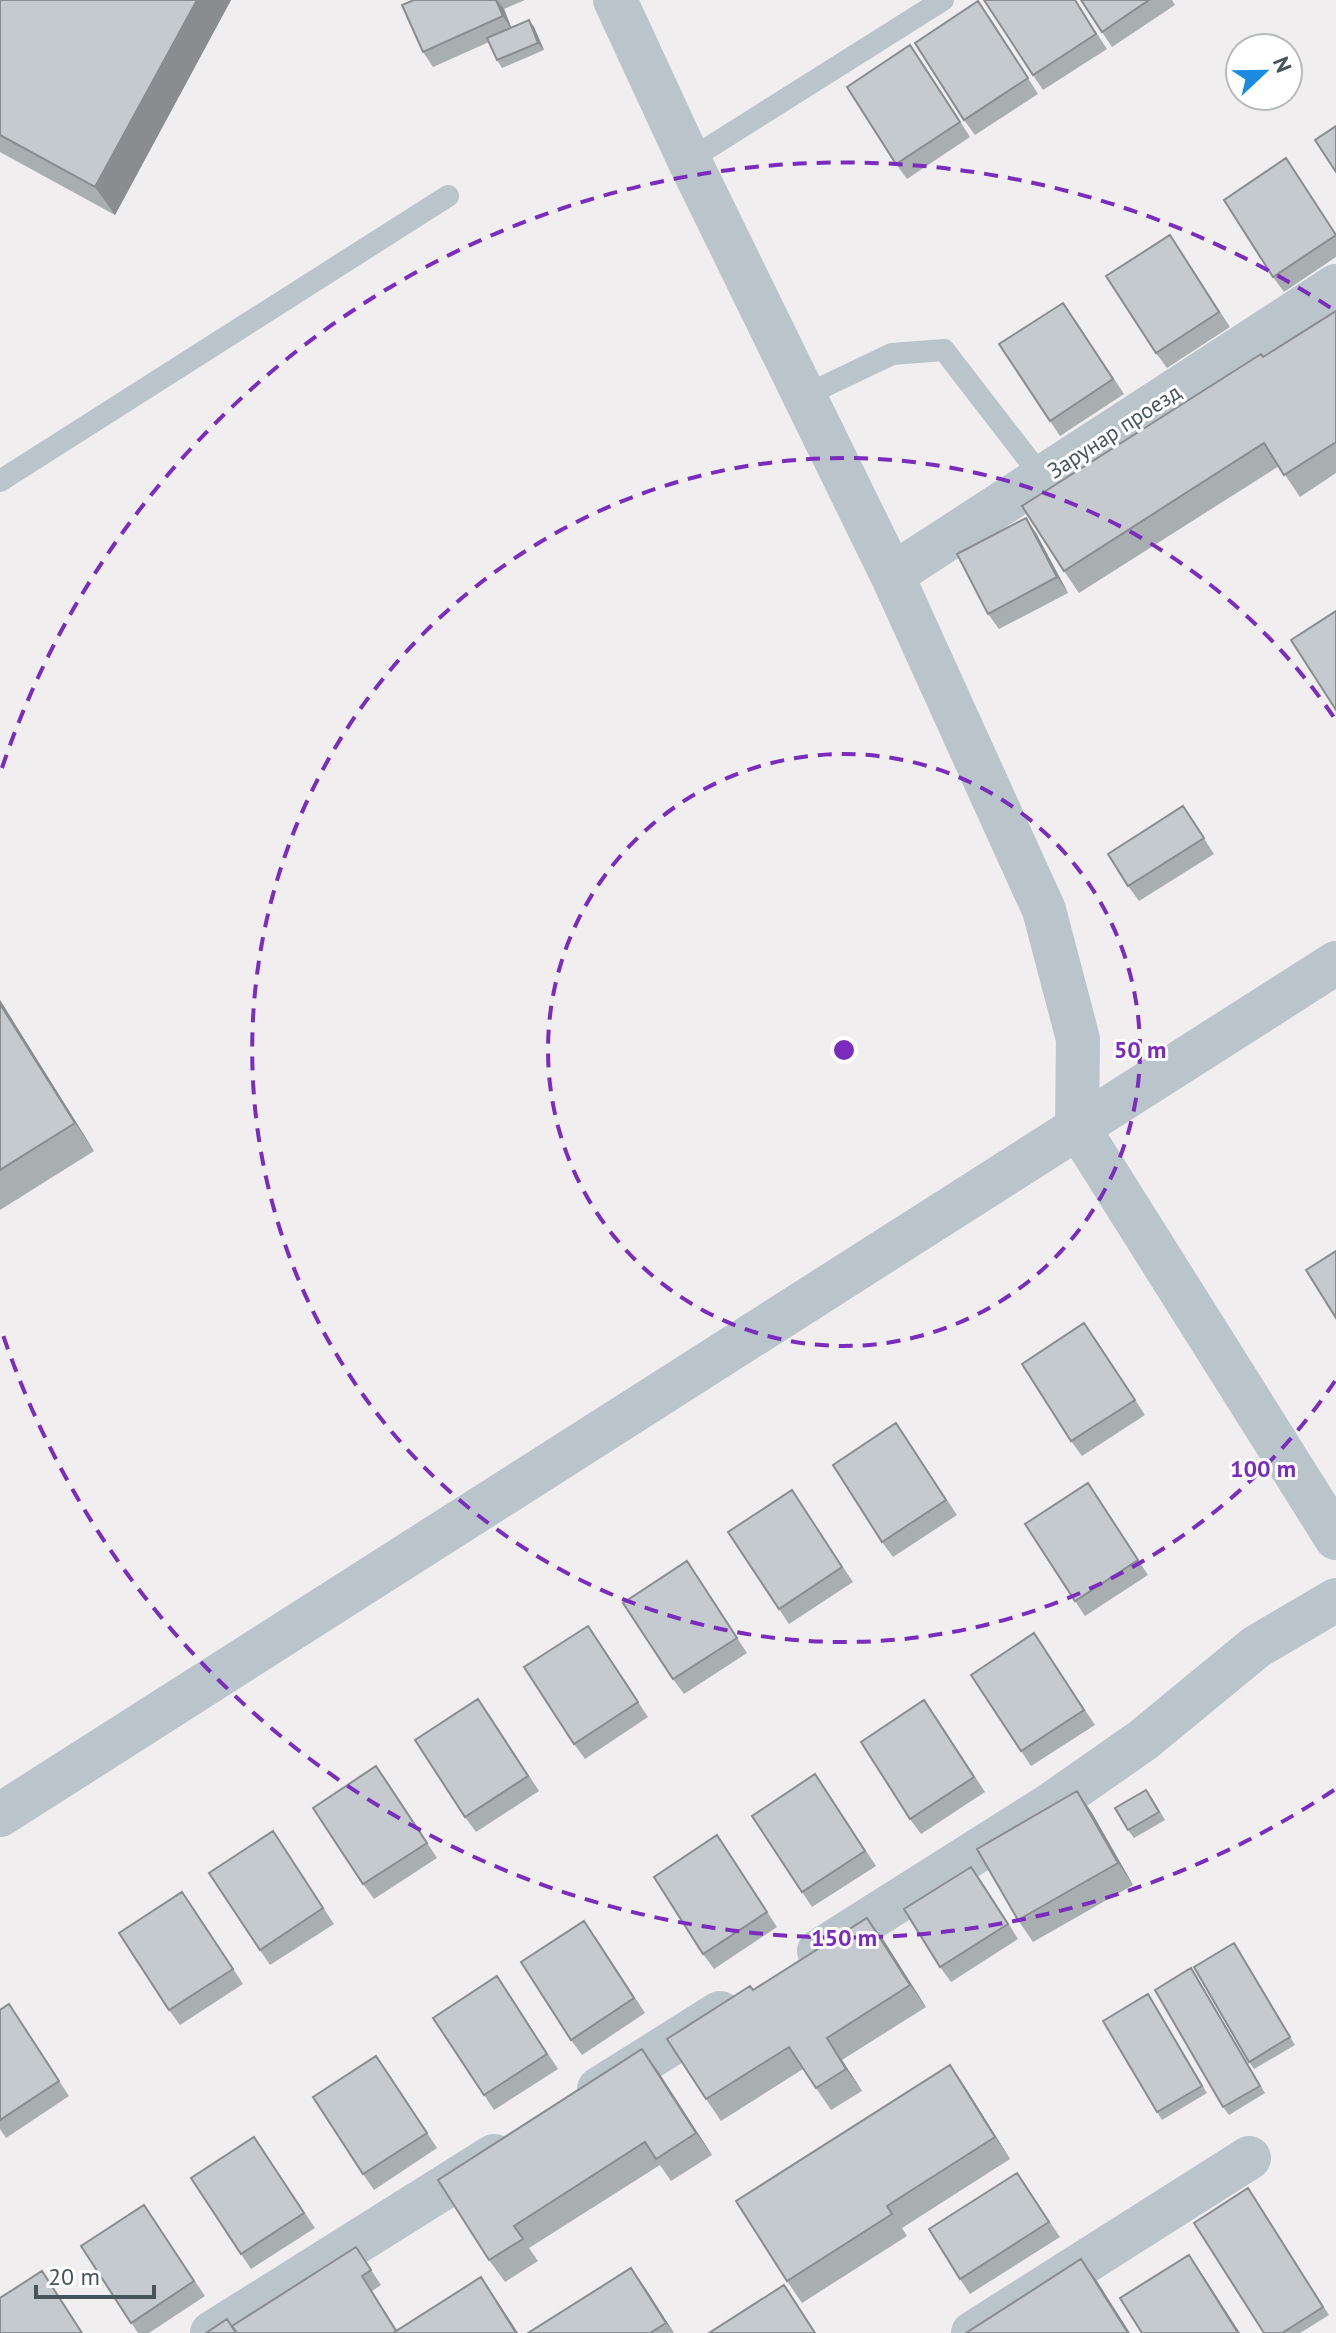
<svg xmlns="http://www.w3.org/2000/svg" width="1336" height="2333" viewBox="0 0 1336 2333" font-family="'PT Sans',sans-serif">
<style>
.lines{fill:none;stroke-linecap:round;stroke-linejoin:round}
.service{stroke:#bac5cb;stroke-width:22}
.minor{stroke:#bac5cb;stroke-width:44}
.wall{fill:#a9aeb1}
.shaded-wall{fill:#8a8d90}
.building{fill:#c5cace;stroke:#8a8d90;stroke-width:2}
.ring{fill:none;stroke:#7b2cbf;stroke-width:4;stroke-dasharray:14 10}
.labels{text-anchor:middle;stroke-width:6;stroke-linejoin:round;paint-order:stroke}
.street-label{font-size:22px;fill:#46555c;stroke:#fff}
.centre{fill:#7b2cbf;stroke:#fff;stroke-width:4}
.ring-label{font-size:24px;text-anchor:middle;font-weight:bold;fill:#7b2cbf;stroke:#fff;stroke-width:6;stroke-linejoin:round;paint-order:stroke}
</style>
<rect width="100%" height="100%" fill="#f1eeef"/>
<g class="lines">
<!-- service -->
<path class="service" d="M689 160 943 0
M804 396 892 354 944 350 1042 477
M0 481 448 196"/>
<!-- minor -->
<path class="minor" d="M615 0 689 160 892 575 1044 910 1078 1039 1077 1126 1336 1538
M892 575 1336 286
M0 1815 1336 963
M819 1951 1050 1805 1143 1740 1256 1647 1336 1600
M599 2089 720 2013
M212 2333 494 2156
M973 2333 1249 2158"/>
</g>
<!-- wall -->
<path class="wall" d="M0 0H231L115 215 0 152Z
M414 0H525L504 9 511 27 529 20 534 27 544 50 502 68 497 60 489 42 433 67 423 52Z
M1075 0 1107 49 1043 90 1033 75Z
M1081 0H1172L1175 5 1112 47Z
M989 16 1038 94 975 135 964 120Z
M921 60 970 137 907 179 896 164Z
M1336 233V257L1284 292 1273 277Z
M1180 250 1230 327 1167 368 1156 353Z
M1336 311V473L1300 497 1279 466 1079 593 1064 571 1264 357Z
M1074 318 1124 394 1060 436 1050 421Z
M1036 533 1068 593 999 629 988 614Z
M1193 821 1214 854 1139 901 1128 886Z
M0 1000 94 1151 0 1210Z
M1095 1338 1145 1415 1082 1456 1071 1441Z
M906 1438 957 1515 893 1557 882 1542Z
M1088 1483 1148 1575 1085 1616 1075 1601Z
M802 1506 853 1582 789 1624 779 1609Z
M697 1576 747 1653 684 1694 673 1679Z
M598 1641 648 1717 585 1759 574 1744Z
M1044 1648 1095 1725 1031 1766 1021 1751Z
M489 1714 539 1791 476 1832 465 1817Z
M935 1715 985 1792 921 1834 910 1819Z
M387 1781 437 1858 374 1899 363 1884Z
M825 1789 876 1866 812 1907 802 1892Z
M1077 1791 1092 1813 1133 1885 1033 1942 1018 1920Z
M1152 1798 1165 1820 1134 1838 1128 1830Z
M273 1831 334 1924 270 1965 260 1950Z
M717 1835 777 1927 714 1969 703 1954Z
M971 1867 1018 1939 951 1982 940 1967Z
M193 1907 243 1984 180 2025 169 2010Z
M867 1918 926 2007 842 2060 862 2091 831 2110 803 2069 721 2121 706 2099 753 1990Z
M595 1936 645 2013 582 2055 571 2040Z
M1234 1943 1295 2045 1254 2069 1249 2062Z
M1191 1968 1265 2093 1229 2115 1223 2107Z
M497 1976 558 2069 494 2110 484 2095Z
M1148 1994 1207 2093 1162 2120 1157 2112Z
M0 2010 19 2020 69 2096 6 2138 0 2129Z
M642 2049 712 2155 671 2181 660 2165 529 2248 538 2261 505 2282 489 2260Z
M387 2071 437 2148 374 2190 363 2174Z
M965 2087 1010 2159 902 2228 907 2236 802 2303 787 2281Z
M254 2137 315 2228 251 2269 241 2254Z
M1017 2173 1060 2237 970 2294 960 2279Z
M1248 2188 1329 2315 1300 2333H1264Z
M144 2205 205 2296 149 2333H138L81 2246Z
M356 2247 381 2285 372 2291 397 2330 481 2277 518 2333H206L232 2326Z
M631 2268 674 2333H528Z"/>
<!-- shaded-wall -->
<path class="shaded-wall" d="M197 0H231L115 215 95 187Z
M496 0H497L504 9 513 32 503 16Z
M529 20 534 27 544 50 538 43Z
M1026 518 1036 533 1068 593 1057 577Z
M0 1000 94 1151 75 1123 0 1004Z
M1077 1791 1092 1813 1133 1885 1118 1863Z
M971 1867 982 1882 1018 1939 1008 1924Z
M867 1918 883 1939 926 2007 910 1985Z
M827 2038 842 2060 862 2091 846 2069Z
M642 2049 658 2071 712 2155 696 2133Z
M950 2065 965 2087 1010 2159 995 2137Z
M1189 2255 1204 2277 1240 2333H1238Z
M1081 2259 1097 2281 1130 2333H1128Z
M631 2268 646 2289 674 2333 666 2323Z
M481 2277 496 2299 518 2333H516Z"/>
<!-- building -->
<path class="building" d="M0 0H197L95 187 0 135Z
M414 0H496L503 16 423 52 402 5Z
M984 0H1075L1096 34 1033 75Z
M1081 0H1149L1102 32Z
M978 1 1028 78 964 120 915 43Z
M529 20 538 43 497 60 487 38Z
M910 45 960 122 896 164 847 87Z
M1336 126V172L1315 140Z
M1286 158 1336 235 1273 277 1224 200Z
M1170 235 1219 312 1156 353 1106 276Z
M1063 303 1113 379 1050 421 999 344Z
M1336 311V442L1284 475 1264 443 1064 571 1022 506 1261 354 1263 357Z
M1026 518 1057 577 988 614 957 554Z
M1336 611V710L1291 640Z
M1183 806 1204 838 1128 886 1108 854Z
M0 1004 75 1123 0 1170Z
M1336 1251V1318L1306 1270Z
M1084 1323 1135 1400 1071 1441 1022 1364Z
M896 1423 946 1500 882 1542 833 1465Z
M1088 1483 1138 1560 1075 1601 1025 1524Z
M792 1490 842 1567 779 1609 728 1532Z
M687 1561 737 1638 673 1679 623 1603Z
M588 1626 638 1702 574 1744 524 1667Z
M1034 1633 1084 1710 1021 1751 971 1675Z
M478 1699 528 1776 465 1817 415 1740Z
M924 1700 974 1777 910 1819 861 1742Z
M376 1766 427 1843 363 1884 313 1808Z
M815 1774 865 1851 802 1892 752 1816Z
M1146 1790 1159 1812 1128 1830 1115 1808Z
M1077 1791 1118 1863 1018 1920 977 1849Z
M273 1831 323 1908 260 1950 209 1873Z
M717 1835 767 1912 703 1954 654 1877Z
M971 1867 1008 1924 940 1967 904 1909Z
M182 1892 233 1969 169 2010 119 1933Z
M867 1918 910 1985 827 2038 846 2069 816 2088 789 2047 706 2099 667 2039 750 1986 753 1990Z
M584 1921 634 1998 571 2040 521 1962Z
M1234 1943 1290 2037 1249 2062 1194 1967Z
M1191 1968 1260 2086 1223 2107 1155 1990Z
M497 1976 547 2054 484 2095 433 2018Z
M1148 1994 1202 2086 1157 2112 1103 2021Z
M9 2004 59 2081 0 2120V2010Z
M642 2049 696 2133 656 2159 645 2142 514 2226 523 2239 489 2260 438 2180Z
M376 2056 427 2133 363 2174 313 2097Z
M950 2065 995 2137 887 2206 892 2214 787 2281 736 2201Z
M254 2137 304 2213 241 2254 191 2178Z
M1017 2173 1049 2222 960 2279 929 2229Z
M1248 2188 1323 2307 1282 2333H1264L1194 2223Z
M144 2205 194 2281 131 2323 81 2246Z
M356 2247 371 2270 362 2276 396 2331 393 2333H237L232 2326Z
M1189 2255 1238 2333H1142L1120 2298Z
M1081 2259 1128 2333H966Z
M631 2268 666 2323 650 2333H528Z
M42 2271 82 2333H0V2298Z
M481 2277 516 2333H393Z
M784 2285 815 2333H709Z
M227 2319 236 2333H206Z"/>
<!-- distance rings -->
<g class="ring">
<circle cx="844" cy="1050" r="296"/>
<path d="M1335 1381A592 592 0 1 1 1335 719"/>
<path d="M1334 1790A888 888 0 0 1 2 1332M2 768A888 888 0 0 1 1334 310"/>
</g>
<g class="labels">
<!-- street labels -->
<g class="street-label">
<text transform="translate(1114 431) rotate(-33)" y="8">Зарунар проезд</text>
</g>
</g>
<circle cx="844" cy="1050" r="12" class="centre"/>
<g class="ring-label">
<text x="1140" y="1058">50 m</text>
<text x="1263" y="1477">100 m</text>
<text x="844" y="1946">150 m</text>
</g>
<!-- north arrow -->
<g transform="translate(1264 72) rotate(68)"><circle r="38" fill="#ffffff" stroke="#b5bbbe" stroke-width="2"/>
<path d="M0-6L14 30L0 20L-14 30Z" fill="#198be0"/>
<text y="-12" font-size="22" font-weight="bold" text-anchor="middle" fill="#46555c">N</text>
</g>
<!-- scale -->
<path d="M36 2285v12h118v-12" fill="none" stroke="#46555c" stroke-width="4"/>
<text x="48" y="2285" font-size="24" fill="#46555c" stroke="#ffffff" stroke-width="6" paint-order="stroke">20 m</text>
</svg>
